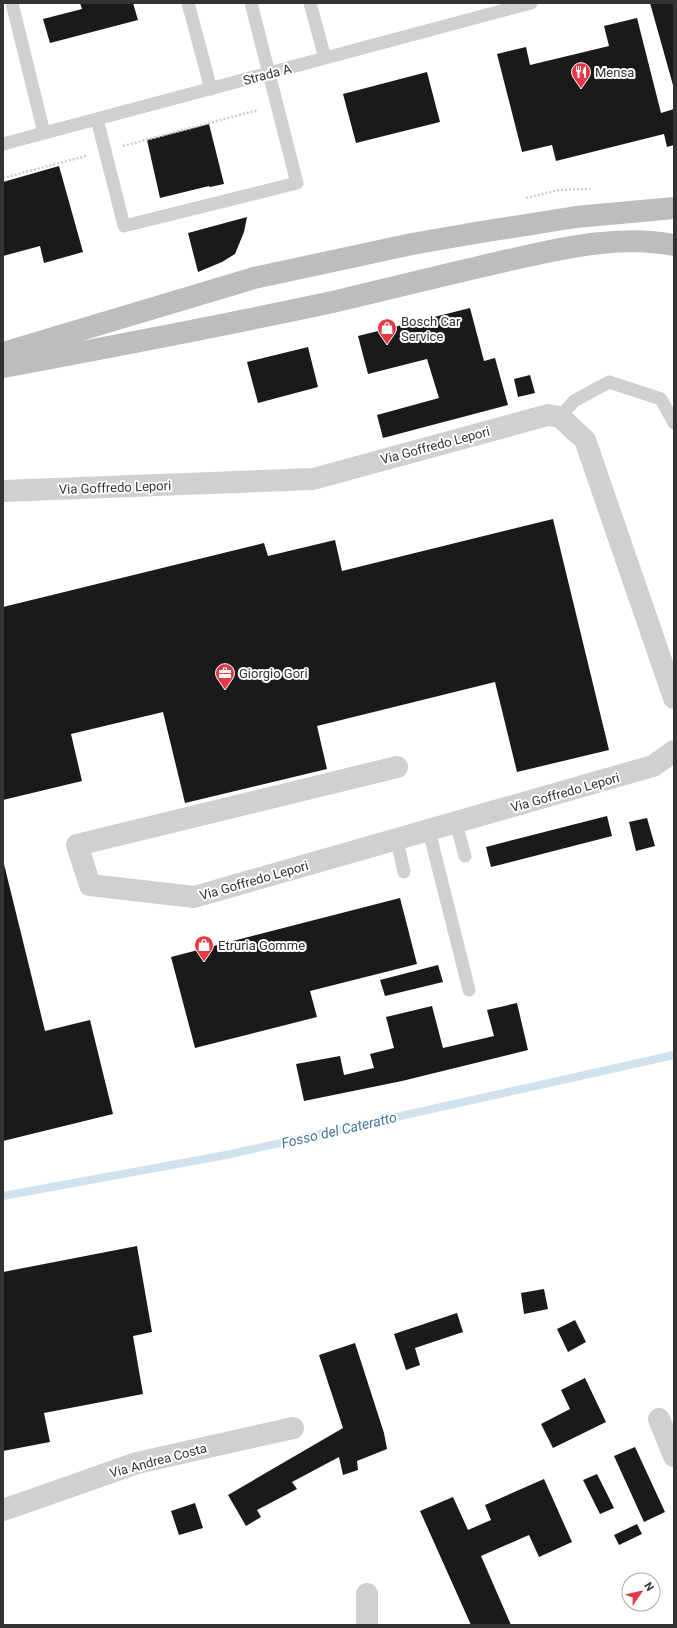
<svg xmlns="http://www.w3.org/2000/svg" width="677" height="1628" viewBox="0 0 677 1628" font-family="Roboto,sans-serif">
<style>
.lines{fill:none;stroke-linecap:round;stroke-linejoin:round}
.stream{stroke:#cfe2ee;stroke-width:8}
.building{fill:#1a1a1a}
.path{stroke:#cdcdcd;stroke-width:2.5;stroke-dasharray:2 2;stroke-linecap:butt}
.service{stroke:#d0d0d0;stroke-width:13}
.minor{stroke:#d0d0d0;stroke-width:22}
.secondary{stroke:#bdbdbd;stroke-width:22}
.labels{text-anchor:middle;stroke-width:4;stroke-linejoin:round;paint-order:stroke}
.poi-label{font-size:13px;fill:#333;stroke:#fff;text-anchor:start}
.street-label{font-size:13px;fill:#333;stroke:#fff}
.water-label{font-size:14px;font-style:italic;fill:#3f7597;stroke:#fff}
</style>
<rect width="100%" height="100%" fill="#fff"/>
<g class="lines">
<!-- stream -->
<path class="stream" d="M3 1196 226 1155 674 1055"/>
</g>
<!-- building -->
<path class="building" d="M80 3H133L138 20 50 43 43 19 82 9Z
M650 3H674V89L671 78Z
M637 18 661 113 674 109V145L667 147 664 134 556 161 552 145 522 152 497 54 526 47 530 65 609 46 604 26Z
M427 72 440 122 356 143 343 94Z
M209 124 224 184 210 187 209 186 160 198 147 140Z
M59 166 83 252 44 263 40 246 3 256V182Z
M247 217 244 232 235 254 222 262 198 272 188 233Z
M470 308 484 361 495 358 508 405 383 438 377 415 439 398 427 359 368 374 358 336Z
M308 347 318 387 258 403 247 362Z
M530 375 535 393 518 397 514 379Z
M553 519 609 750 517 772 495 682 317 726 327 769 185 803 163 712 71 734 82 781 3 800V607L264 543 268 556 335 540 342 571Z
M607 816 612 836 491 867 486 847Z
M647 818 655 846 636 851 629 822Z
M3 860 45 1031 90 1020 113 1114 3 1141Z
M400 898 417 964 310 991 317 1017 195 1048 171 957Z
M438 965 443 982 385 996 380 980Z
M517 1003 528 1050 402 1081 304 1101 296 1064 340 1056 344 1075 374 1068 370 1054 394 1048 386 1017 432 1006 443 1048 494 1036 487 1010Z
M137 1246 152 1332 133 1336 143 1394 44 1413 50 1442 3 1451V1272Z
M544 1289 548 1309 524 1314 521 1293Z
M457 1313 463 1332 415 1348 420 1365 406 1370 394 1334Z
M575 1320 586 1342 568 1352 557 1329Z
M355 1343 384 1433 387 1449 357 1461 358 1470 343 1475 339 1457 292 1482 297 1489 257 1510 261 1517 246 1526 228 1495 343 1428 319 1355Z
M585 1378 606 1422 553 1448 541 1424 570 1409 561 1390Z
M635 1447 665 1512 644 1522 614 1456Z
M597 1474 614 1508 600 1514 583 1480Z
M544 1479 572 1542 539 1557 529 1535 481 1556 511 1625H471L420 1511 453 1497 468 1530 491 1520 485 1505Z
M195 1503 203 1528 179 1535 171 1511Z
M637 1524 642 1534 619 1545 614 1535Z"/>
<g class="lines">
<!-- path -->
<path class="path" d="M123 146 258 110
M3 178 86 156
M526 198 559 190 590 189"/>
<!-- service -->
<path class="service" d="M12 3 44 133
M188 3 211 89
M310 3 325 58
M97 119 124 226 297 183 251 3
M3 144 531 3
M560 417 574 401 609 382 661 399 674 423
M456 823 465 856
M429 831 469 990
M397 840 404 872"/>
<!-- minor -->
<path class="minor" d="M3 491 313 479 548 415 560 417 585 440 674 698
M397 767 77 845 90 885 194 897 653 766 674 751
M659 1419 674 1456
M3 1510 137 1463 293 1428
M367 1594V1625"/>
<!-- secondary -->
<path class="secondary" d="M3 353 254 278 412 244 475 233 576 217 674 208
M3 367C115 346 226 325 337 301 396 287 455 272 514 259 566 247 621 235 674 245"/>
</g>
<!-- icons -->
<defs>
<symbol id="restaurant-pin" viewBox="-11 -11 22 30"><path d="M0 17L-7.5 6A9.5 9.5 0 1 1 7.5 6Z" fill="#e63946" stroke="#fff"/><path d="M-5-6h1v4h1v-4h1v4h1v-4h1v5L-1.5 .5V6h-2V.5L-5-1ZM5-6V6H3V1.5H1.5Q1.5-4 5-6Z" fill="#fff"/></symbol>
<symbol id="shop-pin" viewBox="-11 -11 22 30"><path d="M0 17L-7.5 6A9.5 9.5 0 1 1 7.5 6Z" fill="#e63946" stroke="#fff"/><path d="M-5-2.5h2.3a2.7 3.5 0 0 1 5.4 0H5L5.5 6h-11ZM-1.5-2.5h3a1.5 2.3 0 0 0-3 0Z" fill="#fff"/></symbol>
<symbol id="office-pin" viewBox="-11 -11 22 30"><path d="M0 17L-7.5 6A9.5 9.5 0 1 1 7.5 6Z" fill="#e63946" stroke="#fff"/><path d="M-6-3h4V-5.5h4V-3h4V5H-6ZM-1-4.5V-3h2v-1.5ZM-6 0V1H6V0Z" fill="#fff"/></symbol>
</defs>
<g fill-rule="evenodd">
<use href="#restaurant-pin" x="570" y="61" width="22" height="30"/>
<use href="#shop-pin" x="376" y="317" width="22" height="30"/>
<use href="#office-pin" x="214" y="662" width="22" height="30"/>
<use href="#shop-pin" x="193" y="934" width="22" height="30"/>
</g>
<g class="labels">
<!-- poi labels -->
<g class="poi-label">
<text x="595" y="77">Mensa</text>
<text x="401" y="326">Bosch Car<tspan x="401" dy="15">Service</tspan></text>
<text x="239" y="678">Giorgio Gori</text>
<text x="218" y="950">Etruria Gomme</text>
</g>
<!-- street labels -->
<g class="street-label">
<text transform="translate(267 74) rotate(-15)" y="5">Strada A</text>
<text transform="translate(435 445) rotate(-15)" y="5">Via Goffredo Lepori</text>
<text transform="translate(115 487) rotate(-2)" y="5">Via Goffredo Lepori</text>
<text transform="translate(565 792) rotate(-16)" y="5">Via Goffredo Lepori</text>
<text transform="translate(254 880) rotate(-16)" y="5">Via Goffredo Lepori</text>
<text transform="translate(158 1460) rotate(-15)" y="5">Via Andrea Costa</text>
</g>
<!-- water labels -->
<g class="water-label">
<text transform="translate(339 1130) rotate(-13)" y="5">Fosso del Cateratto</text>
</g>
</g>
<!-- border -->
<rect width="677" height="1628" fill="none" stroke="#333333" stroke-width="8"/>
<!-- north arrow -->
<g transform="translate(641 1592) rotate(56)"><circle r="19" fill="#ffffff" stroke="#adadad"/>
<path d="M0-3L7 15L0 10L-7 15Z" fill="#e63946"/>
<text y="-6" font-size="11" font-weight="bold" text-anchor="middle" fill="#333333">N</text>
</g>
</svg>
